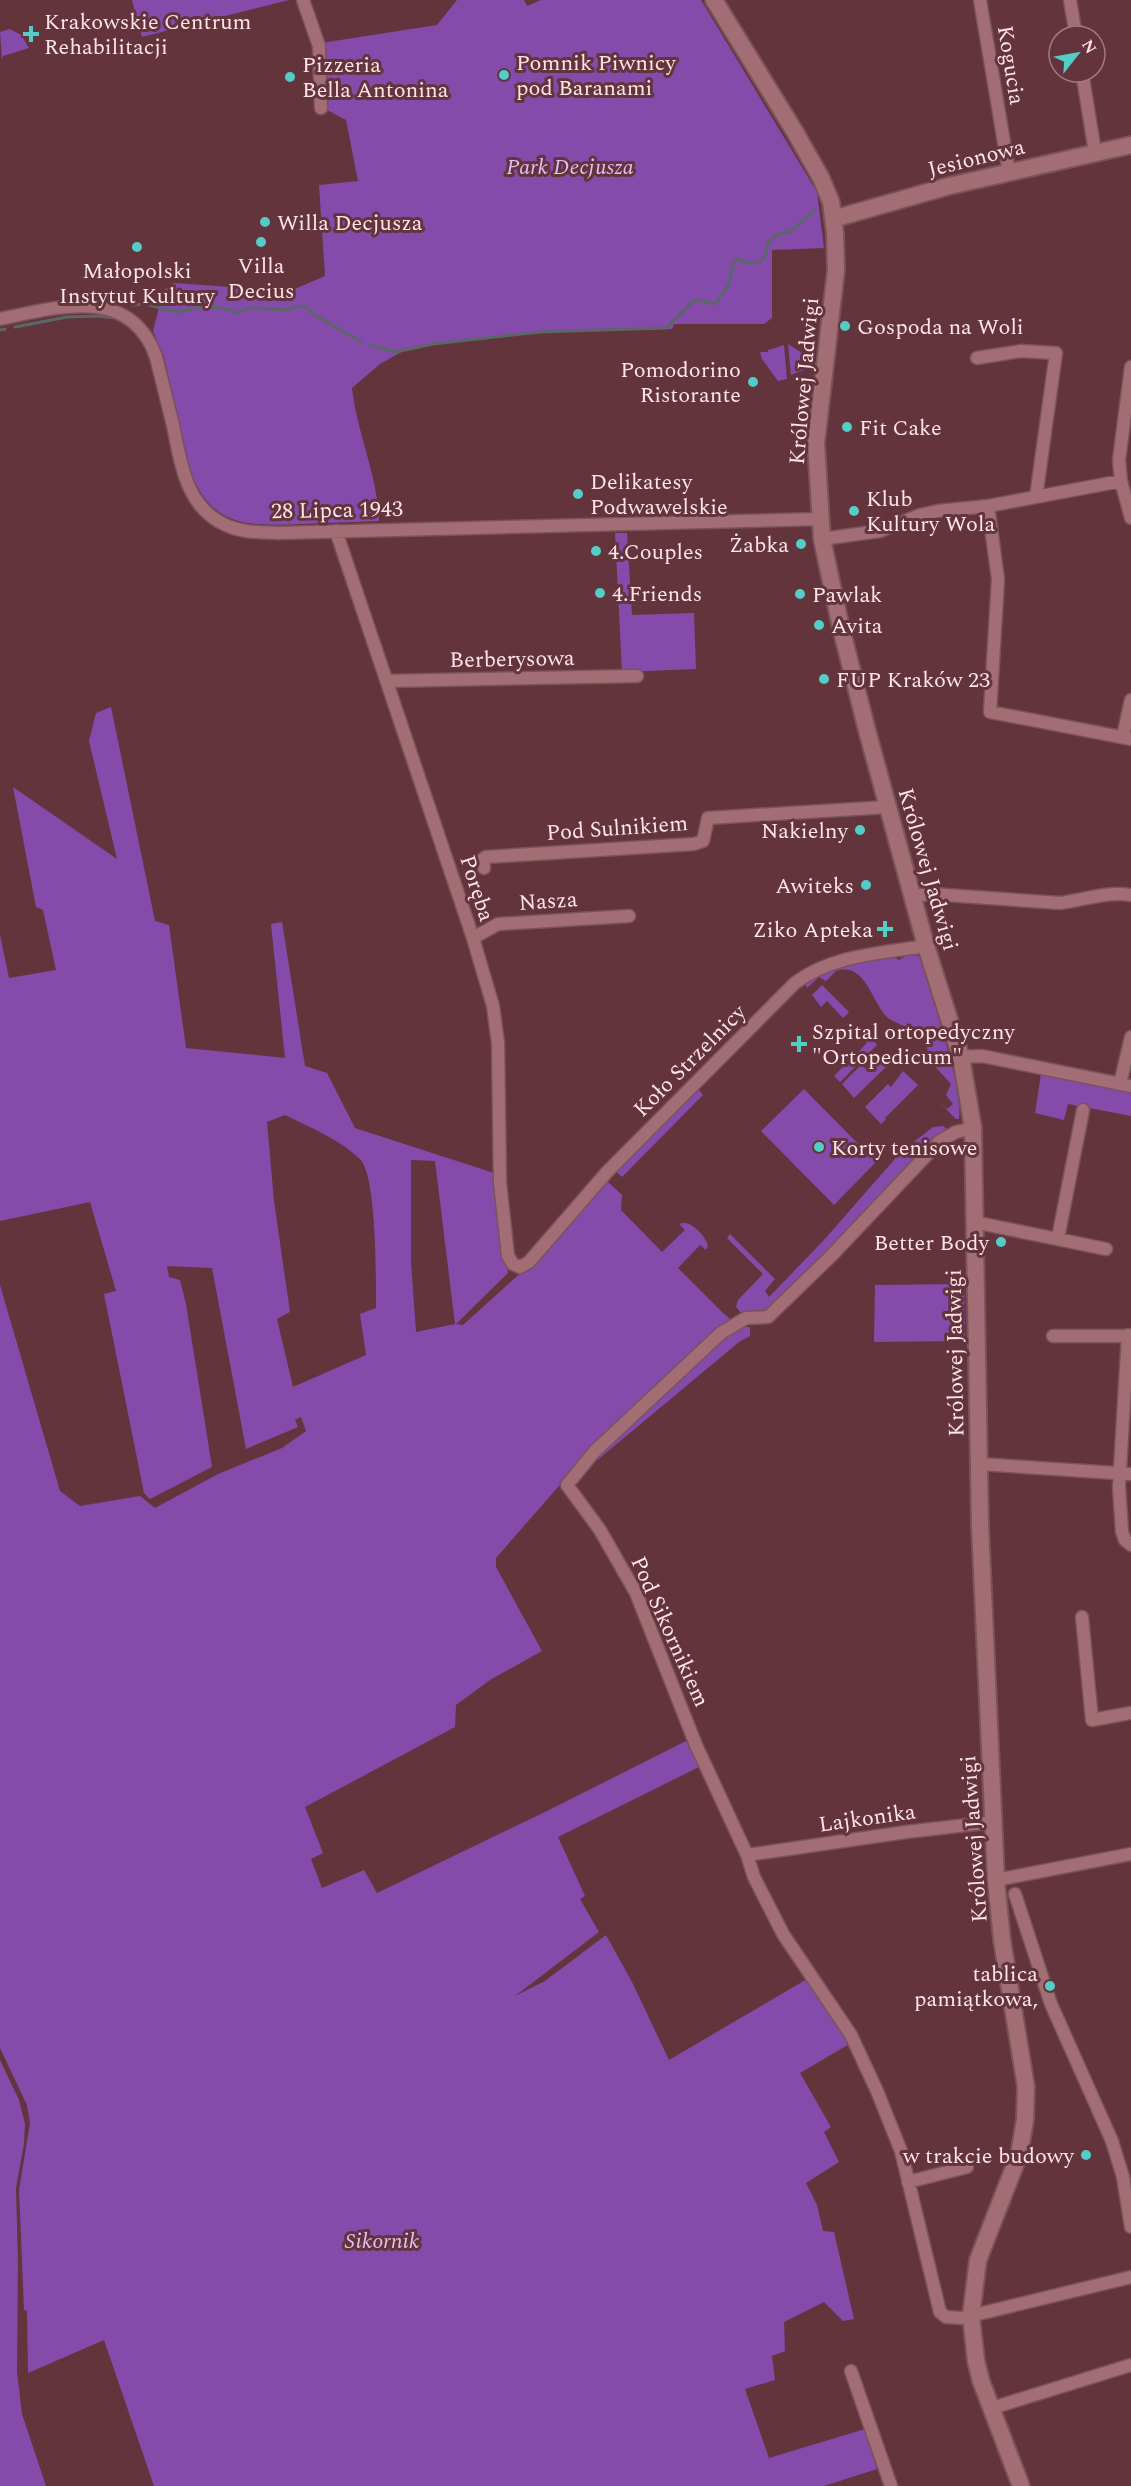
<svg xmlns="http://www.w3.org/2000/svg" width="1131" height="2486" viewBox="0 0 1131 2486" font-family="Spectral,serif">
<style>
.green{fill:#844bab;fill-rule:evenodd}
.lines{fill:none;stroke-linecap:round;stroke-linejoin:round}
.stream{stroke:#5b6767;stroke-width:3}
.street-casing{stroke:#7a535a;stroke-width:15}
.secondary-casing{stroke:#7a535a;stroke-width:20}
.street{stroke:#a36d75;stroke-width:12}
.secondary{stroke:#a36d75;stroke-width:16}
.poi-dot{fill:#54cdc6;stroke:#64343d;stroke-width:2}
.labels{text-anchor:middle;stroke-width:6;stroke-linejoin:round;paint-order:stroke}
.poi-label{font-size:22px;fill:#fde4e7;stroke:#64343d;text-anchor:start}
.street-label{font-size:22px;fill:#fde4e7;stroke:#64343d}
.park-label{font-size:22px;font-style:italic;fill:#dfc1f7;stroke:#64343d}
</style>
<rect width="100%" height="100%" fill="#64343d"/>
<!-- green -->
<path class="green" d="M132 0H289L142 37Z
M457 0H524L527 6 541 0H701L817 192 824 248 772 250V318L764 324H674L672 329 555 332 434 343 403 351 380 364 352 388C357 434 378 476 379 521 353 522 327 523 301 524 249 526 213 528 191 473L164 357 153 331 163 291 173 283 290 291 325 276 319 185 358 181 346 120 325 109 321 43 437 25Z
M10 29 21 35 29 48 3 56 2 60 0 32Z
M788 344 808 357 807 369 791 375Z
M784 345 787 379 778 381 762 359 760 352H768V350Z
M615 533H627L632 615 694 613 696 669 622 672Z
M111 707 155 921 169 925 186 1048 285 1058 271 924 282 922 305 1066 327 1073 355 1128 497 1174 508 1273 456 1324 463 1325 525 1269 599 1184 608 1182 622 1195 621 1210 662 1252 685 1230 679 1224C690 1219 706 1236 708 1246L706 1250 700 1245 678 1268 723 1313 740 1327H750V1336L739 1342 583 1472 572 1471 496 1558V1567L542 1651 490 1680 456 1705 455 1727 305 1807 323 1853 311 1859 322 1888 364 1870 377 1893 547 1811 686 1741 699 1767 558 1837 585 1896 580 1899 599 1932 515 1996 545 1981 606 1935 632 1982 669 2060 807 1979 851 2043 800 2073 831 2127 824 2132 839 2162 806 2183 817 2205 823 2231 834 2232 854 2319 843 2321 824 2302 784 2322 785 2351 772 2356 775 2380 745 2389 769 2458 865 2429 877 2469 824 2486H154L104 2340 28 2373 27 2311 24 2310 19 2190 30 2123 27 2105 0 2048V1285L60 1491 80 1506 140 1496 155 1508 218 1474 282 1448 306 1431 301 1417 295 1420 298 1427 246 1449 212 1268 167 1266 169 1277 180 1280 186 1304 212 1467 150 1499 144 1493 104 1294 116 1291 90 1202 0 1221V935L9 978 56 970 43 910 36 907 13 787 117 859 89 741 96 713ZM285 1115C311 1128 339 1139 360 1159 377 1176 376 1282 376 1308L360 1314 366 1355 293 1387 277 1319 290 1312 274 1201 267 1122ZM411 1160 435 1161 455 1324 416 1332 411 1262Z
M916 955 920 957 942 1030C936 1030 929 1033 923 1032 918 1032 893 1022 888 1018 872 1004 866 961 836 971L826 981 819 977 807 988 804 980 840 963 894 957 899 960 905 956Z
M822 985 849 1012 843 1018 827 1001 821 1007 812 995Z
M943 1033C950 1060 961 1091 959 1119H956L939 1102 947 1109 953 1104 946 1095 951 1084 931 1062 924 1038Z
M868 1035 877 1045 840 1082 834 1076 867 1043 864 1039Z
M878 1057 887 1066 854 1098 842 1084 861 1065 866 1069Z
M903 1071 918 1085 885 1118 886 1119 881 1124 865 1107 888 1084 891 1087Z
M1041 1074 1131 1090V1116L1068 1104 1064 1120 1035 1113Z
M696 1086 703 1095 622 1177 617 1172 619 1162Z
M804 1089 876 1162 834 1205 761 1131Z
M943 1126 948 1130 767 1314 743 1315 736 1307 738 1300 763 1274 727 1238 730 1234 775 1279 765 1291 769 1297 823 1241 901 1152 933 1127Z
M964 1284 965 1341 874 1342 875 1285Z
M0 2060 19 2100 25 2124 24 2144 16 2188 18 2261 17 2372 22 2414 46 2486H0Z"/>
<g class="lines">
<!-- stream -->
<path class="stream" d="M132 305 145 304 177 312 207 306 231 310 237 313 248 308 288 310 293 307 305 306 310 312 361 342
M15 327 67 317 98 316 116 318
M0 330 5 329
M371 345 396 352 433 344 539 332 666 328 692 302 699 300 715 304 729 284 733 262 737 259 747 263 760 262 765 256 768 243 774 236 791 231 815 210"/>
<defs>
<path id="street" d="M303 0 319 46 321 108
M980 0 1009 172
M1070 0 1076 36
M1082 72 1095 152
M0 319C58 307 131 285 156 357 162 380 167 402 173 425 181 464 186 509 228 526 244 533 261 532 278 533L820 519
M1131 367 1119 460 1121 481 1131 518
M1036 497 1121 481
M988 506 998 579 990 712 1131 739
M336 531 473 938 493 1006 498 1043 500 1183 508 1256 513 1264 520 1267 529 1262 607 1172 795 983C832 955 882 953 926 946
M822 539 880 531 920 515 938 511 988 506 1036 497 1056 353 1021 351 977 358
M387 681 637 676
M1123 736 1131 700
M484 868 483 859 486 857 694 844 703 841 708 818 888 807
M912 896 931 894 1060 903C1084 900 1107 891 1131 895
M473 938 498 924 629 916
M961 1057 982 1056 1131 1086
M1120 1084 1131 1037
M973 1128 956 1132 940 1141 831 1256 768 1317 746 1318 721 1333 594 1452 567 1485 600 1530 636 1593 696 1745 747 1855 754 1877 783 1934 851 2035 877 2091 901 2151 940 2312 946 2317 962 2318 1131 2277
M974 1222 1106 1249
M1058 1238 1083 1110
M1128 1335 1119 1486 1122 1532 1125 1540 1131 1545
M1053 1336H1131
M979 1464 1131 1474
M1082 1617 1092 1720 1131 1713
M747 1855 906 1832 993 1822
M996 1880 1131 1854
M1015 1894 1051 2004 1112 2141 1123 2177 1131 2227
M908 2182 967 2167
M851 2371 891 2486
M992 2408 1131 2365"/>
<path id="secondary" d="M714 0 795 132 821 178 831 202 835 233 836 270 816 443 822 539 841 628 868 734 926 946 961 1057 973 1128 980 1525 996 1880 1002 1940 1026 2087 1025 2120 1019 2155 978 2260 971 2316 976 2361 981 2381 1021 2486
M833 219 949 186 1131 145"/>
</defs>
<!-- street casing -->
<use href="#street" class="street-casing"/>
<!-- secondary casing -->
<use href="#secondary" class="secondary-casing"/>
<!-- street -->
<use href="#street" class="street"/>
<!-- secondary -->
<use href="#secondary" class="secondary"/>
</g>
<!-- markers -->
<g class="poi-dot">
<path d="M28 25h6v6h6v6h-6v6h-6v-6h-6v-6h6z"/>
<circle cx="504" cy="75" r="6"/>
<circle cx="290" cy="77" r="6"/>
<circle cx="265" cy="222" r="6"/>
<circle cx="261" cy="242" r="6"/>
<circle cx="137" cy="247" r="6"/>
<circle cx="845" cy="326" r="6"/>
<circle cx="753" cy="382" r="6"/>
<circle cx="847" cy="427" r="6"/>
<circle cx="578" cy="494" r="6"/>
<circle cx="854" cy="511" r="6"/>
<circle cx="801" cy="544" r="6"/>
<circle cx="596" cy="551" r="6"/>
<circle cx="600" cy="593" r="6"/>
<circle cx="800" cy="594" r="6"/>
<circle cx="819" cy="625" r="6"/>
<circle cx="824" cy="679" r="6"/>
<circle cx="860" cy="830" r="6"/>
<circle cx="866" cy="885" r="6"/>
<path d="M882 920h6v6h6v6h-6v6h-6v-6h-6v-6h6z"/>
<path d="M796 1035h6v6h6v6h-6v6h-6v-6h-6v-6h6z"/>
<circle cx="819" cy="1147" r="6"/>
<circle cx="1001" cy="1242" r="6"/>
<circle cx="1050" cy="1986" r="6"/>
<circle cx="1086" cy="2155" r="6"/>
</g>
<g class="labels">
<!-- poi labels -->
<g class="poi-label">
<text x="44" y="29">Krakowskie Centrum<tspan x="44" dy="25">Rehabilitacji</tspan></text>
<text x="516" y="70">Pomnik Piwnicy<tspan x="516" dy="25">pod Baranami</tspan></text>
<text x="302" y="72">Pizzeria<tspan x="302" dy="25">Bella Antonina</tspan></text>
<text x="277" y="230">Willa Decjusza</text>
<text x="261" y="273" text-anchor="middle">Villa<tspan x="261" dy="25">Decius</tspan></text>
<text x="137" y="278" text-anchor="middle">Małopolski<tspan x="137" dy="25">Instytut Kultury</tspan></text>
<text x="857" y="334">Gospoda na Woli</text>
<text x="741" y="377" text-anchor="end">Pomodorino<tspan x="741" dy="25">Ristorante</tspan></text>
<text x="859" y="435">Fit Cake</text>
<text x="590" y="489">Delikatesy<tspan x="590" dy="25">Podwawelskie</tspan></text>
<text x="866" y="506">Klub<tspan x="866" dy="25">Kultury Wola</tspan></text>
<text x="789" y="552" text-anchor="end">Żabka</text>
<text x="608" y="559">4.Couples</text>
<text x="612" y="601">4.Friends</text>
<text x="812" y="602">Pawlak</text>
<text x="831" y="633">Avita</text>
<text x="836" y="687">FUP Kraków 23</text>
<text x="848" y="838" text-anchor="end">Nakielny</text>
<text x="854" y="893" text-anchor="end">Awiteks</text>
<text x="873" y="937" text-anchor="end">Ziko Apteka</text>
<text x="812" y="1039">Szpital ortopedyczny<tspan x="812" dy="25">"Ortopedicum"</tspan></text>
<text x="831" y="1155">Korty tenisowe</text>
<text x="989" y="1250" text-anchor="end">Better Body</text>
<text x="1038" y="1981" text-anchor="end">tablica<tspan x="1038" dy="25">pamiątkowa,</tspan></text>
<text x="1074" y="2163" text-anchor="end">w trakcie budowy</text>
</g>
<!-- street labels -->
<g class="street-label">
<text transform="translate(1012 65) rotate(81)" y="8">Kogucia</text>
<text transform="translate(976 157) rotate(-14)" y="8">Jesionowa</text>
<text transform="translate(803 381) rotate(-85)" y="8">Królowej Jadwigi</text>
<text transform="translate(337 509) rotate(-1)" y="8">28 Lipca 1943</text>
<text transform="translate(512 658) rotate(-1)" y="8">Berberysowa</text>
<text transform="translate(617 827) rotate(-4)" y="8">Pod Sulnikiem</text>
<text transform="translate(929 869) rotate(74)" y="8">Królowej Jadwigi</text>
<text transform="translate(478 888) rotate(72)" y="8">Poręba</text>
<text transform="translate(548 900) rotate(-4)" y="8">Nasza</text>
<text transform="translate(689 1060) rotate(-45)" y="8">Koło Strzelnicy</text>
<text transform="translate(954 1353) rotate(-91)" y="8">Królowej Jadwigi</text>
<text transform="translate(671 1631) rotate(66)" y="8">Pod Sikornikiem</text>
<text transform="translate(867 1817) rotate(-8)" y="8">Lajkonika</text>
<text transform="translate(973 1839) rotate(-94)" y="8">Królowej Jadwigi</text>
</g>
<!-- park labels -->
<g class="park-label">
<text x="570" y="174">Park Decjusza</text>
<text x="382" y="2248">Sikornik</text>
</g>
</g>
<!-- north arrow -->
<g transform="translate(1077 54) rotate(59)"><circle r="28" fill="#64343d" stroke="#a17a81" stroke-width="1.5"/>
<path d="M0-4.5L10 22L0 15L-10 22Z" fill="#54cdc6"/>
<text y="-9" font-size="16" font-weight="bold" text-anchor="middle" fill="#fde4e7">N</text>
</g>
</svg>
